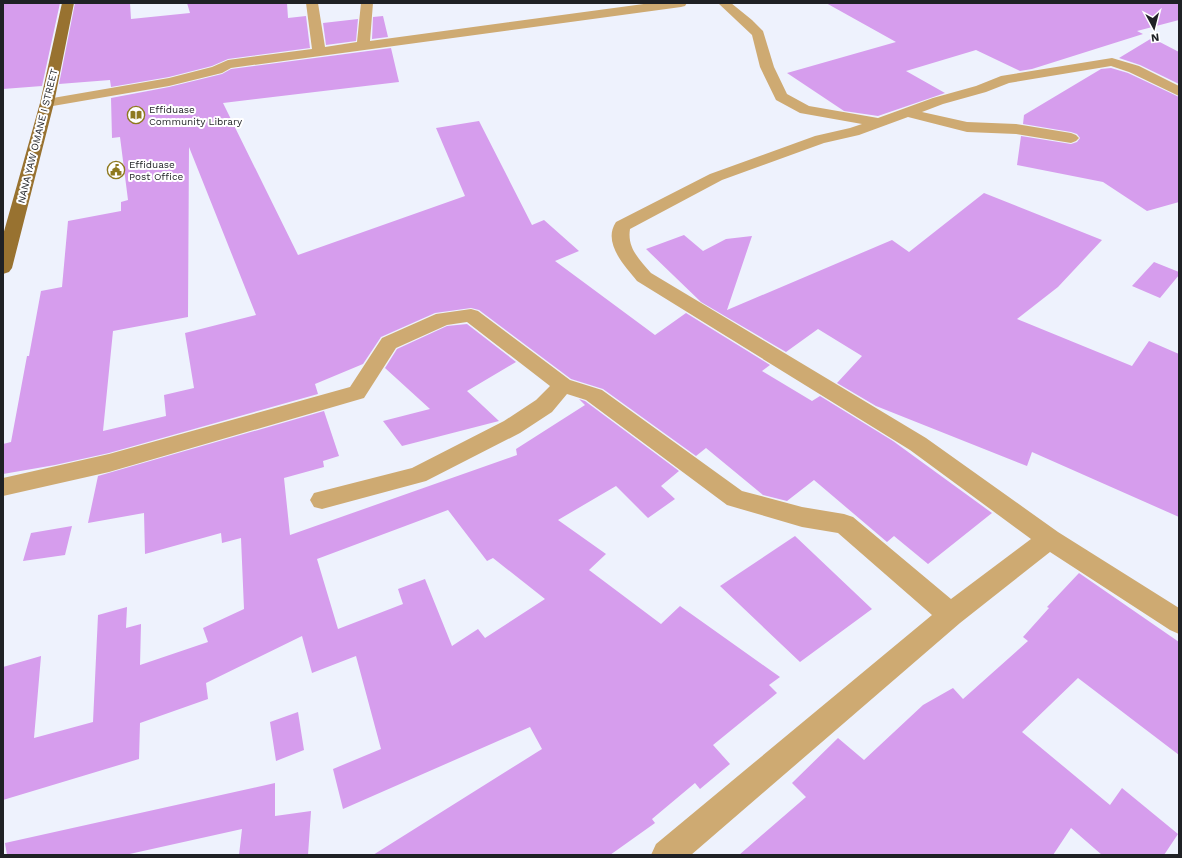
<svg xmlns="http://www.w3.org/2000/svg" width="1182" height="858" viewBox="0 0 1182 858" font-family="'Work Sans',sans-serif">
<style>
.building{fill:#d69ded;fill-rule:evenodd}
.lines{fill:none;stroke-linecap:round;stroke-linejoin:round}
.street{fill:#ceaa72;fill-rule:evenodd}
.primary{fill:#987230;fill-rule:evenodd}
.labels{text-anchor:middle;stroke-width:4;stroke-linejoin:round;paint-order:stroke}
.far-poi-label{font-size:10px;fill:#1f2125;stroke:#fff;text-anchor:start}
.far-street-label{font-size:10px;fill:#1f2125;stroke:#fff}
</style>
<rect width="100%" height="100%" fill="#eef2fd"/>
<!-- building -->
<path class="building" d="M3 3H60L42 86 3 89Z
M75 3H130L131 19 190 13 187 3H287L288 18 306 16 310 48 228 59 212 66 169 77 111 87 110 80 59 84Z
M826 3H1179V20L1137 31 1143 34 1032 69 1020 71 976 50 906 71 945 93 878 116 844 111 787 73 896 42Z
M383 16 388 37 372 39 373 17Z
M358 19 356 41 326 45 323 23Z
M1152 38 1179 52V84L1140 65 1119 58Z
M391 48 399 82 223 103 298 255 465 196 436 128 479 121 532 225 544 220 579 251 555 261 655 335 686 313 770 365 762 371 812 401 820 396 893 441 992 513 928 564 894 536 887 542 814 480 787 501 763 495 706 448 696 456 603 389 571 379 479 310 471 308 435 313 381 337 363 364 315 384 318 394 109 453 55 465 3 474V444L11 442 27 356H29L41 291 62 287 68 221 121 211V202L128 200 120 137 112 138 111 98 169 87 222 74 231 69ZM189 147 256 315 185 333 194 388 164 395 166 416 103 431 113 331 188 317Z
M1111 68 1128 73 1179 97V202L1147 211 1103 182 1017 165 1021 136 1071 144 1077 142 1080 138 1077 134 1071 132 1023 124 1024 115 1101 69Z
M984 193 1102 240 1058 287 1017 319 1132 366 1149 341 1179 354V517L1032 452 1027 466 876 406 837 383 862 356 818 329 786 352 701 302 646 249 684 235 703 251 726 239 752 236 727 310 892 240 909 252Z
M1154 262 1179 272V275L1160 298 1132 286Z
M467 324 516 362 467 391 499 421 402 446 383 421 430 409 385 368 397 349 447 326Z
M579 399 585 401 679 471 661 486 675 499 648 518 616 486 558 520 606 554 589 570 661 624 680 606 780 677 769 685 777 693 713 745 730 764 700 789 695 783 652 819 655 823 610 855H373L542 749 530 727 343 809 333 769 381 749 356 656 312 673 302 636 206 683 208 699 140 723 139 759 3 800V667L41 656 34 738 93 722 98 615 127 607 126 628 141 624 140 665 208 642 203 628 244 609 241 538 222 543 221 533 145 554 144 513 88 523 98 476 324 411 339 456 323 461 324 467 284 478 290 535 517 455 516 449 585 405ZM448 510 487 561 493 558 545 599 485 638 478 629 452 646 425 579 398 589 403 604 338 629 317 559Z
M72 526 65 555 23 561 31 533Z
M795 536 872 609 800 662 720 586Z
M1079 573 1179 642V755L1078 678 1022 732 1110 805 1122 788 1178 834 1164 855H1102L1071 828 1053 855H739L806 797 792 783 838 738 864 760 923 705 953 688 963 699 1028 641 1023 637 1049 608 1047 607Z
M298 712 304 750 276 761 270 722Z
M275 783V816L311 811 308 855H239L242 829 125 855H7L5 843Z"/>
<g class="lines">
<!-- street -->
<path class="street" d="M306 3H318L325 47 357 42 361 3H373L370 41 651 3H687L685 6 681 7 231 68 222 73 169 86 47 107 42 106 40 103 42 100 47 99 169 78 212 67 228 60 312 49Z
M718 3H731L752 20 763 31 774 67 787 94 809 106 878 118 933 98 976 86 1001 76 1112 58 1139 66 1179 86V96L1129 72 1111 66 1009 83 986 92 943 104 922 112 967 122 1016 124 1071 133 1076 135 1079 138 1076 141 1071 143 1016 134 967 132 908 117 859 135 824 143 722 180 630 229C627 248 639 259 651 273L926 438 1058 532 1179 608V634L1170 630 1050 552 960 623 691 855H651L656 844 932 615 838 533 802 527 727 505 586 400 567 394 552 412 520 433 426 481 322 509 314 507 310 500 314 493 412 468 504 421 536 400 550 386 467 322 447 325 396 348 364 398 109 472 3 496V478L109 454 350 387 382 338 436 314 471 309 478 311 570 380 602 390 742 491 802 507 844 514 853 517 951 599 1031 539 910 450 637 281C625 266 602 243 616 222L710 174 815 136 850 128 862 124 800 113 776 100 760 67 752 35Z"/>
<!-- primary -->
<path class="primary" d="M62 3H74L54 103 12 268 9 272 3 274V235L40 103Z"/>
</g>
<!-- icons -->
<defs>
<symbol id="library-ring" viewBox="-11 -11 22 22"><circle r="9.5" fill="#fff" stroke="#8e791f" stroke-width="1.5"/><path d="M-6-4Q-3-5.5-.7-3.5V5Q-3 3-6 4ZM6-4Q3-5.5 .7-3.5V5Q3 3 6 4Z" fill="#8e791f"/></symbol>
<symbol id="civic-ring" viewBox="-11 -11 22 22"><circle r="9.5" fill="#fff" stroke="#8e791f" stroke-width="1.5"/><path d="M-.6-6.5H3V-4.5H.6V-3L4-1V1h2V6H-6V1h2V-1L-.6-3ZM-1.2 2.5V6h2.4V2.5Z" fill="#8e791f"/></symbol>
</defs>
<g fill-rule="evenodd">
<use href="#library-ring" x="126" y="105" width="20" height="20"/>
<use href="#civic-ring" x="106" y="160" width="20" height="20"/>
</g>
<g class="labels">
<!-- far-poi labels -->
<g class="far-poi-label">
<text x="149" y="113">Effiduase<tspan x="149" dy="12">Community Library</tspan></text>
<text x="129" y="168">Effiduase<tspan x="129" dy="12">Post Office</tspan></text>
</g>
<!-- far-street labels -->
<g class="far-street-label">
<text transform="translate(37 136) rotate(-76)" y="4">NANA YAW OMANE I STREET</text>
</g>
</g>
<!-- border -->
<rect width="1182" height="858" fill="none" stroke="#1f2125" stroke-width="8"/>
<!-- north arrow -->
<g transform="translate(1154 28) rotate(173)" stroke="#ffffff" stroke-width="3" paint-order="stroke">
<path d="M0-3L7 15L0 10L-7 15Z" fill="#1f2125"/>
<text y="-6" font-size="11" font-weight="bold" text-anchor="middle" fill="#1f2125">N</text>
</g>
</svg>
